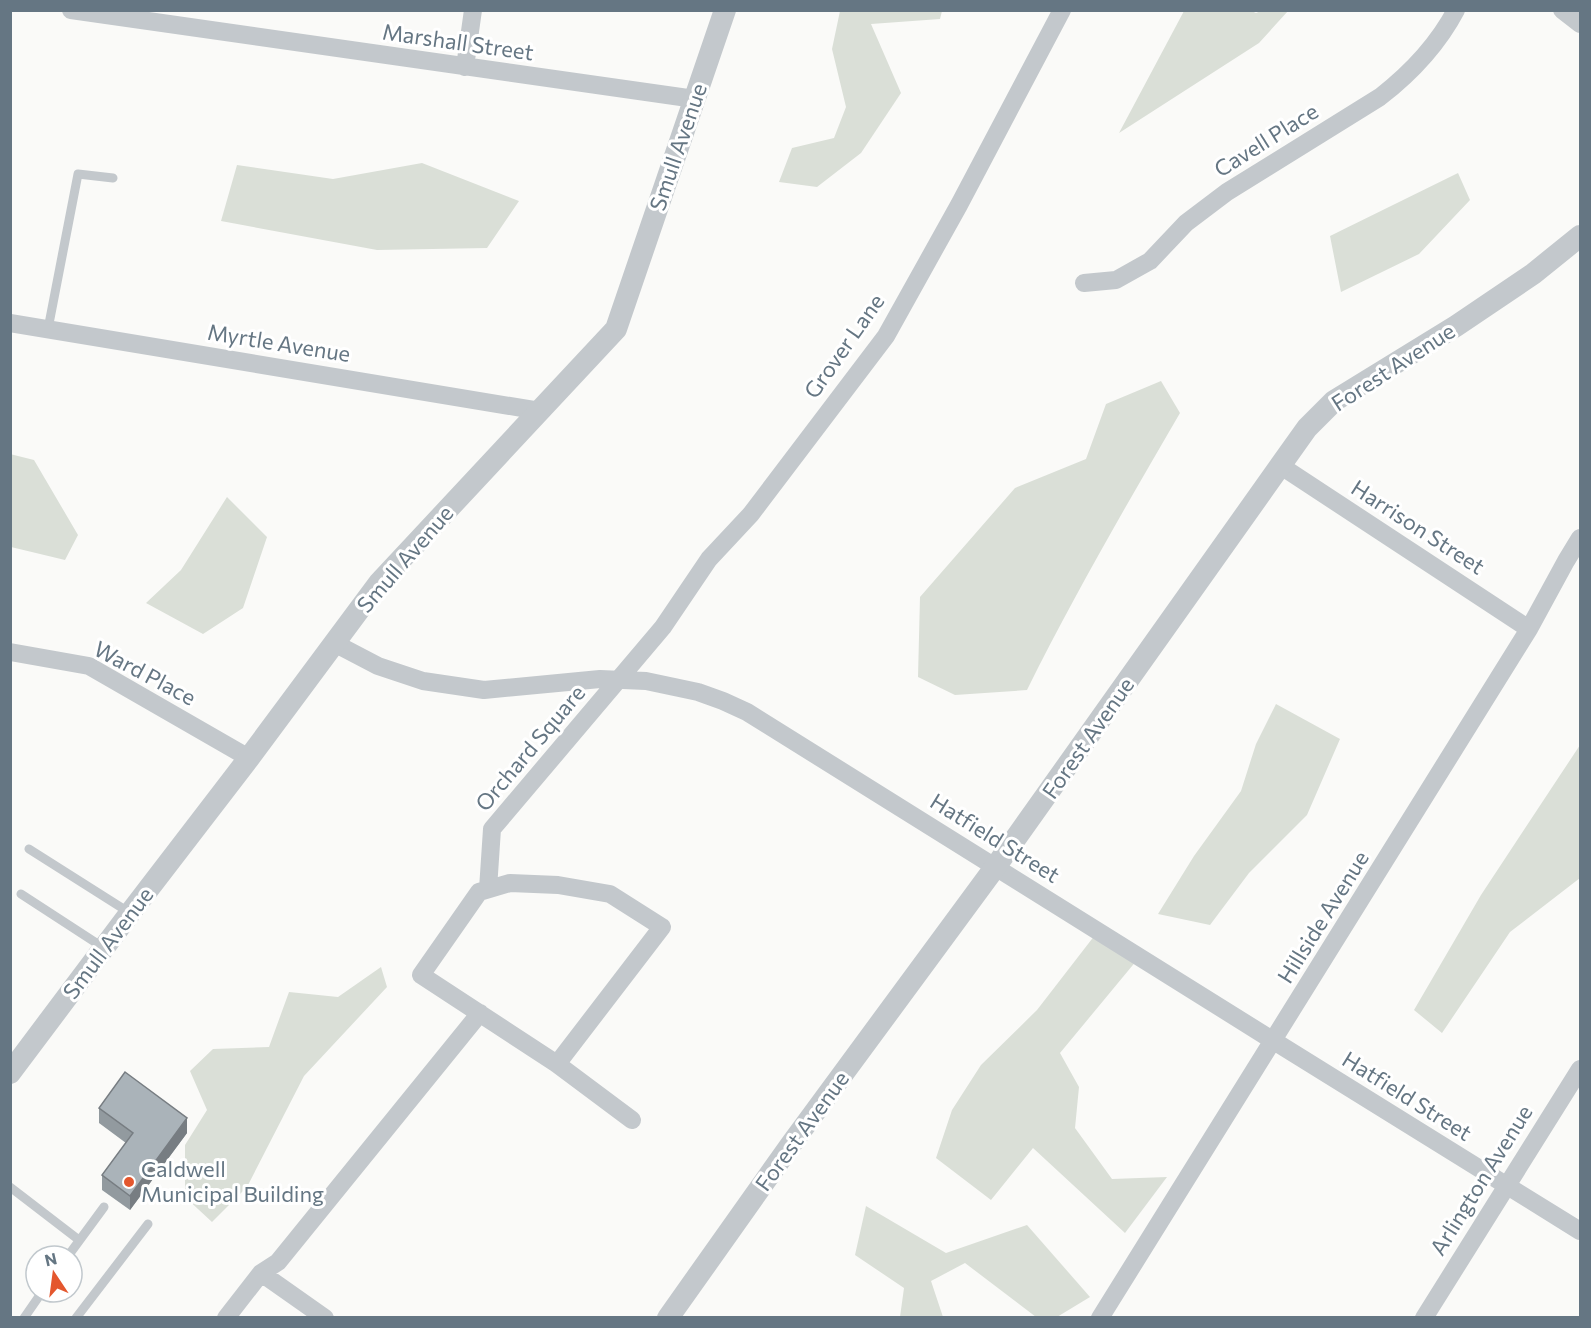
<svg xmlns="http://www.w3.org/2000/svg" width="1591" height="1328" viewBox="0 0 1591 1328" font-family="Commissioner,sans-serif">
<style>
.green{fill:#dadfd7}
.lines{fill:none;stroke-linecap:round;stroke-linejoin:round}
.service{stroke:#c3c8cc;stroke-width:9}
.minor{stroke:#c3c8cc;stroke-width:18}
.tertiary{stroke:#c3c8cc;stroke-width:22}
.wall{fill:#929a9f}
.shaded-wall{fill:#777d82}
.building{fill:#aab3b9;stroke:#777d82;stroke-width:1.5}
.poi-dot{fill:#e4572e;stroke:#fff;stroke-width:2}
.labels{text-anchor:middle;stroke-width:6;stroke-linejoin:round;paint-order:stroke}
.street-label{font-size:22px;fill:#657683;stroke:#fff}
.poi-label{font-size:22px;fill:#657683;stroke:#fff;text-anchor:start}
</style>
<rect width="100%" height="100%" fill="#fafaf8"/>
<!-- green -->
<path class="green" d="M1249 10 1256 13 1261 11H1288L1259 43 1119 133 1184 11Z
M840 11H942L940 19 871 24 901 93 861 153 817 187 779 182 792 148 834 138 846 107 832 49Z
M422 163 519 201 487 248 377 250 221 221 237 165 333 179Z
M1458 173 1470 200 1419 254 1341 292 1330 236Z
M1161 381 1180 413C1127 504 1074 595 1027 690L955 695 918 677 920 597 1015 488 1086 459 1106 404Z
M10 454 34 460 78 535 65 560 11 547Z
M227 497 267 537 243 608 203 634 146 603 181 570Z
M1276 704 1340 739 1307 815 1249 873 1210 925 1158 914 1194 856 1241 791 1256 744Z
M1580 745V878L1510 932 1442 1033 1414 1010 1481 895Z
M1095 935 1137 960 1060 1053 1079 1087 1075 1128 1112 1179 1167 1177 1125 1233 1033 1148 991 1200 936 1158 952 1110 981 1065 1037 1010Z
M381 967 387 987 304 1076 247 1187 212 1222 185 1197V1145L207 1110 190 1071 213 1049 269 1047 289 992 338 997Z
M866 1206 946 1253 1027 1225 1090 1297 1057 1317H1036L965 1263 931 1281 943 1317H900L904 1288 855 1255Z"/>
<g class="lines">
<!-- service -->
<path class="service" d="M48 329 78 174 113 178
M29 849 130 913
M21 894 104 948
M10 1187 79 1240
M68 1256 104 1207
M24 1318 42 1292
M76 1318 148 1224"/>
<!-- minor -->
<path class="minor" d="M71 10 695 99
M1562 10 1580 24
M465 67 473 10
M1084 283 1116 280 1150 261 1186 223 1227 192 1380 97C1411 73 1437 46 1456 10
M10 323 540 411
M1281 466 1529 629
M334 643 378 666 423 681 484 690 600 679 646 681 698 692 723 701 747 712C1026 884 1301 1060 1580 1231
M10 652 89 666 249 758
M488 889 492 829 663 627 709 559 751 514 886 336 959 205 1062 10
M557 1064 662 927 610 894 558 885 510 883 479 892 421 975 557 1064 632 1120
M261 1273 325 1318
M226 1318 261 1273 278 1262 480 1013
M1100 1318 1529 629 1566 561 1580 538
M1424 1318 1580 1069"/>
<!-- tertiary -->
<path class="tertiary" d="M10 1073 130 913 249 758 379 583 616 329 725 10
M668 1318 792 1143 996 866 1307 428 1334 401 1456 326 1533 274 1580 236"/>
</g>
<!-- wall -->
<path class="wall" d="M99 1108 187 1133 130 1210 102 1190V1175L126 1143 99 1123Z"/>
<!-- shaded-wall -->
<path class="shaded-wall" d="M187 1118V1133L130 1210V1196Z"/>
<!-- building -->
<path class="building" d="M125 1072 187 1118 130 1196 102 1175 133 1133 99 1108Z"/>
<!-- markers -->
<circle class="poi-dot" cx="129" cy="1182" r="6"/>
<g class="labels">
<!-- street labels -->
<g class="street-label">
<text transform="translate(458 42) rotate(8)" y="8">Marshall Street</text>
<text transform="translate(1266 140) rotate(-32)" y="8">Cavell Place</text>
<text transform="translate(678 147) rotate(-71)" y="8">Smull Avenue</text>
<text transform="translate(279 343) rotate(9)" y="8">Myrtle Avenue</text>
<text transform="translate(844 346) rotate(-55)" y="8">Grover Lane</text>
<text transform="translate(1393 367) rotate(-33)" y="8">Forest Avenue</text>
<text transform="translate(1418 527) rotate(33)" y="8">Harrison Street</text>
<text transform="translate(405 559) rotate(-49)" y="8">Smull Avenue</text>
<text transform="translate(145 673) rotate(28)" y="8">Ward Place</text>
<text transform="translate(1088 738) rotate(-55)" y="8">Forest Avenue</text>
<text transform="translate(530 748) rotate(-50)" y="8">Orchard Square</text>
<text transform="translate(995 838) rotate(32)" y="8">Hatfield Street</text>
<text transform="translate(1323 917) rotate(-58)" y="8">Hillside Avenue</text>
<text transform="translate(108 943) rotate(-53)" y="8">Smull Avenue</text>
<text transform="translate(1407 1096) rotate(32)" y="8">Hatfield Street</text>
<text transform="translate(802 1131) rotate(-54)" y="8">Forest Avenue</text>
<text transform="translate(1481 1180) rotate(-58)" y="8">Arlington Avenue</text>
</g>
<!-- poi labels -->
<g class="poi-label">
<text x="141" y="1177">Caldwell<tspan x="141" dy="25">Municipal Building</tspan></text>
</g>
</g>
<!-- border -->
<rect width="1591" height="1328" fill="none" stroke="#657683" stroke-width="24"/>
<!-- north arrow -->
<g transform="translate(54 1274) rotate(347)"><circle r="28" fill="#ffffff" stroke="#c1c8cd" stroke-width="1.5"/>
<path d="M0-4.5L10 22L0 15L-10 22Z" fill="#e4572e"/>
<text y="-9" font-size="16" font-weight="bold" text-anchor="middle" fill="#657683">N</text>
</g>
</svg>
